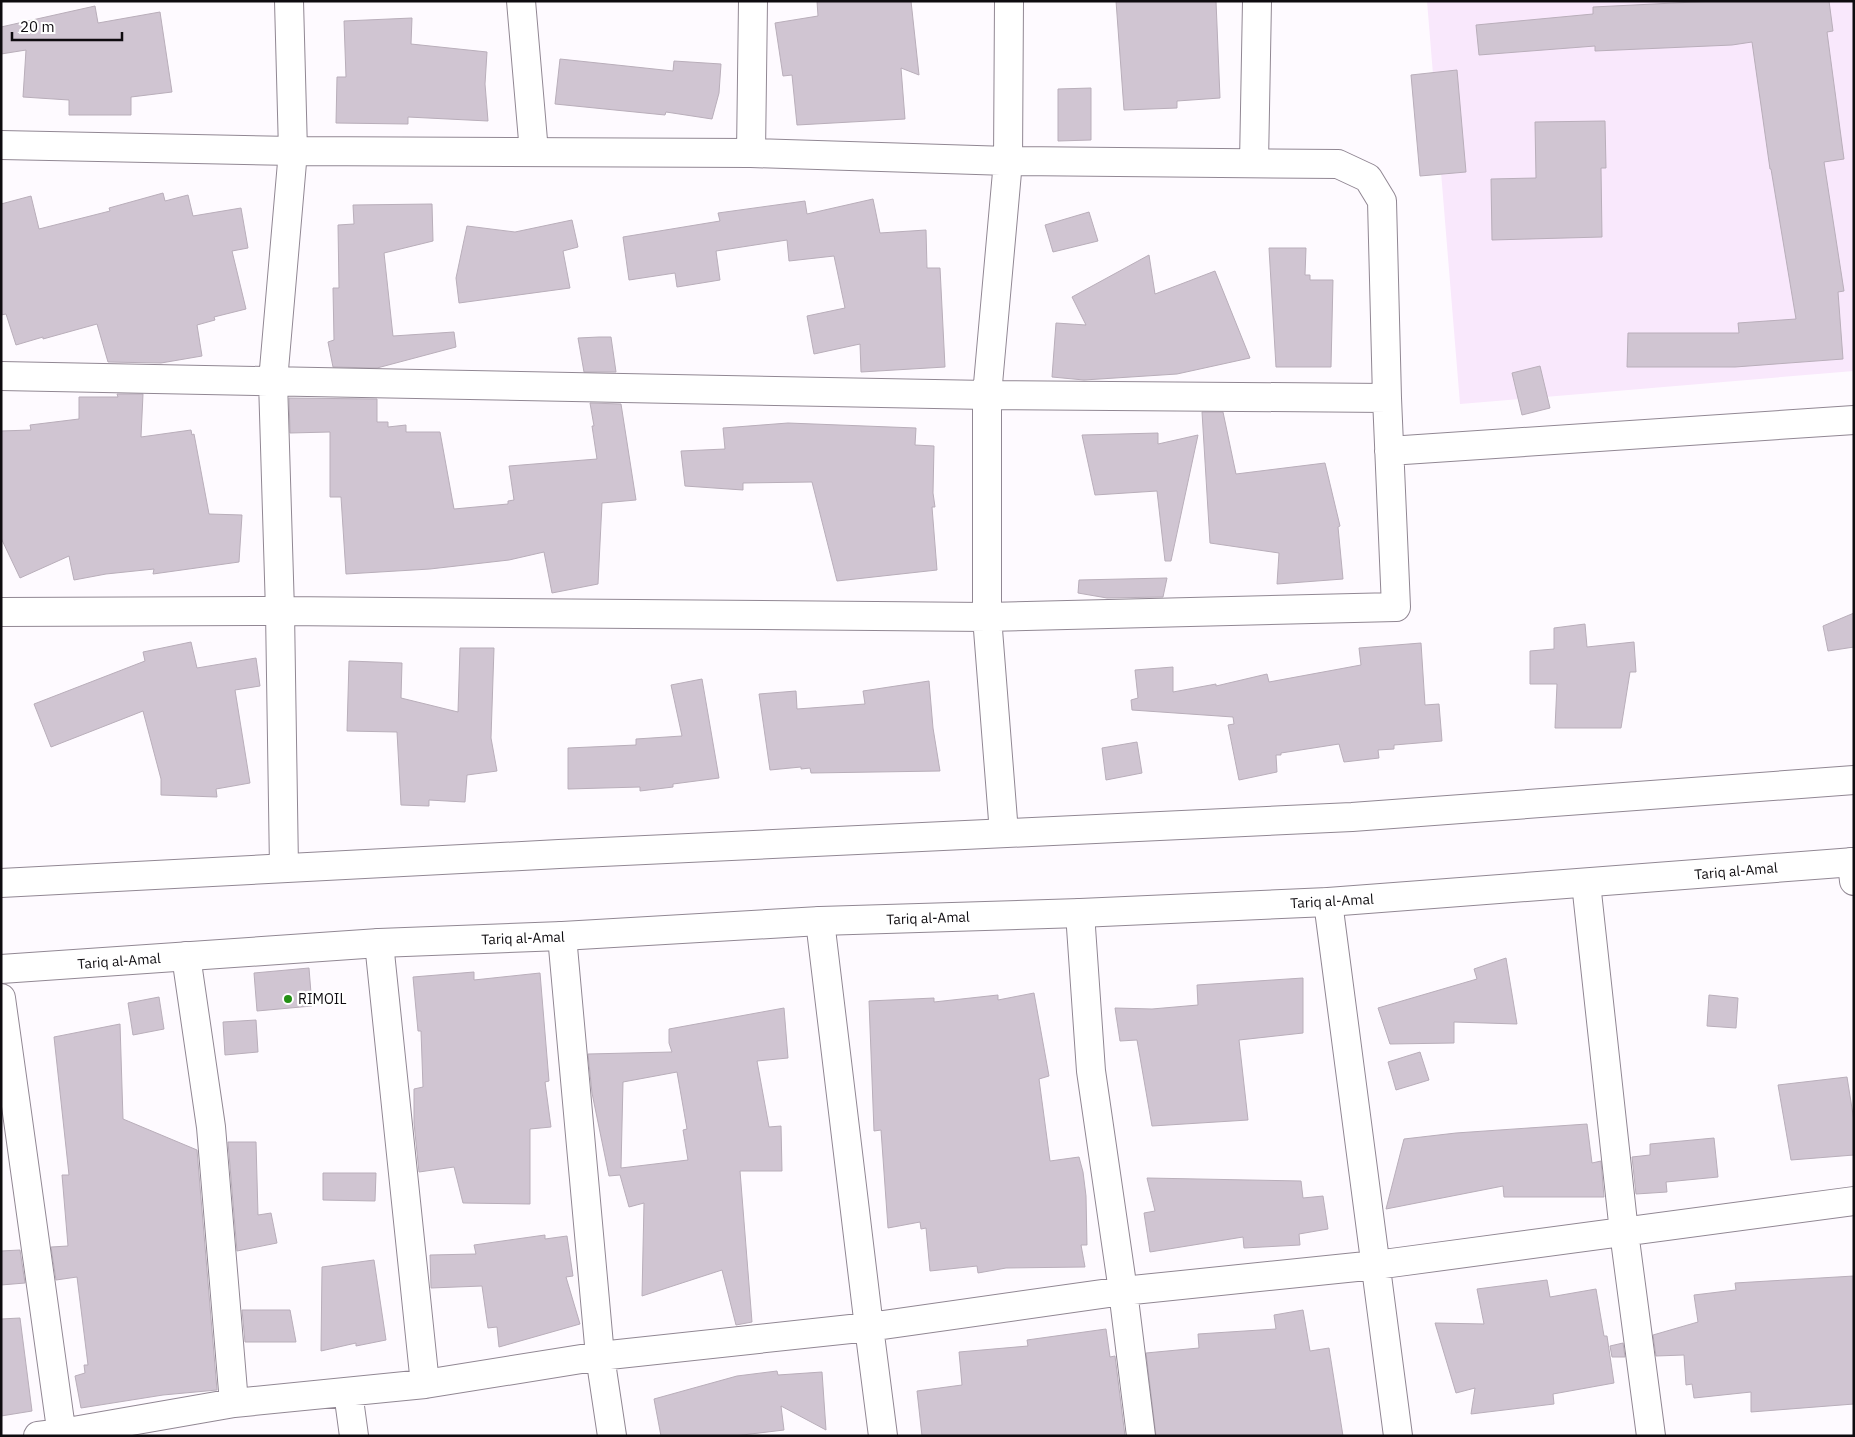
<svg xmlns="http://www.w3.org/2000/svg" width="1855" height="1437" viewBox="0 0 1855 1437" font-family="'IBM Plex Sans',sans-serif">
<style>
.built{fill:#f9e8fc}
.building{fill:#d0c5d2;stroke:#b9aeba;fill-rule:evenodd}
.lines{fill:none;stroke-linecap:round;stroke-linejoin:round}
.minor-casing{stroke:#918793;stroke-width:30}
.trunk-casing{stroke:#918793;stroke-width:30}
.minor{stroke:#fff;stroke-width:28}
.trunk{stroke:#fff;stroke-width:28}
.poi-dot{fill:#249015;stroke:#fff;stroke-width:2}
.labels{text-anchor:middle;stroke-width:4.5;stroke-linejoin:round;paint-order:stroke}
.street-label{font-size:14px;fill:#0e0b0f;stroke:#fff}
.poi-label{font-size:14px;fill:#0e0b0f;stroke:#fff;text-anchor:start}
</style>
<rect width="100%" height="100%" fill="#fefaff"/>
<!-- built -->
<path class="built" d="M1427 1H1854V371L1460 404Z"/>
<!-- building -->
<path class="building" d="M817 1H911L919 75 901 68 905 119 797 125 792 75 783 76 775 23 818 16Z
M1116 1H1216L1220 98 1177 101V108L1124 110Z
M1715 1H1829L1833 31 1827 32 1844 159 1824 162 1844 291 1838 292 1843 359 1735 367H1627L1628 333H1739L1738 323 1796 319 1771 169H1770L1752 42 1732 45 1595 51V46L1479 55 1476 25 1593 14V7Z
M95 6 98 23 160 12 172 92 131 97V115H69V100L23 97 26 50 1 54V27Z
M412 18 411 44 487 52 485 84 488 121 408 117V124L336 123 337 77H346L344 21Z
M560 59 673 71 674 61 721 64 719 93 712 119 666 112 665 115 555 104Z
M1457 70 1466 172 1420 176 1411 75Z
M1091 88V140L1058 141V89Z
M1605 121 1606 168H1601L1602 237 1492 240 1491 179 1536 178 1535 122Z
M163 193 165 201 188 195 193 216 241 208 248 248 232 251 246 309 214 317 215 320 197 325 202 356 161 363 108 362 97 324 43 339V337L16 345 6 314 1 315V204L31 196 39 229 110 211 109 208Z
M873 199 880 233 926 230 927 268H940L945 367 861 372 860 344 814 354 807 316 845 308 834 256 789 261 787 240 716 251 720 280 677 287 675 273 629 280 623 237 720 221 718 213 805 201 807 214Z
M432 204 433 241 384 253 393 336 454 332 456 347 377 368 333 367 328 342 334 340 333 288H339L338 225 354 224 353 205Z
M1089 212 1098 241 1053 252 1045 225Z
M572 220 578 247 563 251 570 288 459 303 456 278 467 226 515 232Z
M1269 248H1306L1305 275H1310V280H1333L1331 367H1276Z
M1149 255 1155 294 1215 271 1250 358 1177 374 1084 380 1052 377 1056 323 1086 325 1072 297Z
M599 337H611L616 372H584L578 338Z
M1540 366 1550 408 1522 415 1512 373Z
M117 394H143L141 437 191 430 192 435 194 434 209 514 242 515 239 562 153 574 154 569 106 574 74 580 69 556 20 578 1 538V431L31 430 30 425 79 419V397H118Z
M289 398 377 399V422H388V427L406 425V432H440L454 509 508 504V501L514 500 509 466 597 459 592 426H594L590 403 621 404 636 500 602 503 598 584 552 593 544 552 509 560 430 569 346 574 341 497H330V432L290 433Z
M1202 412H1223L1236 474 1325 463 1340 526 1338 527 1343 579 1277 584 1279 553 1210 543Z
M788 423 916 428 915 445 934 446 933 493 935 507H932L937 570 837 581 812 482 743 483V490L685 486 681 451 725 449 723 428Z
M1158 433V444L1198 435 1171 561H1165L1157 491 1095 495 1082 435Z
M1167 578 1163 597 1107 598 1078 593 1079 580Z
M1854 613V647L1828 651 1823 626Z
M1585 624 1587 647 1634 642 1636 672H1630L1621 728H1555L1557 684H1530V651L1554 649V628Z
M191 642 197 668 256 658 260 686 235 690 250 783 216 789 217 797 161 795V779L143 711 51 747 34 704 145 661 143 652Z
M1421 643 1425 705 1439 704 1442 741 1394 745V749L1378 750 1379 758 1344 762 1339 744 1281 753V755H1276L1277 772 1239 780 1228 725 1234 724 1233 717 1132 710 1131 700 1138 698 1135 670 1173 667V692L1216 684V686L1267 674 1269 682 1361 665 1359 648Z
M460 648H494L491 738 497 771 467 775 465 802 429 800V806L401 805 397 732 347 731 349 661 402 663 401 698 458 712Z
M702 679 719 778 673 784V787L640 791V787L568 789V748L636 745V739L682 736 671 685Z
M929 681 933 728 940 771 811 773 810 768 801 769V767L770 770 759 694 796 691 797 709 865 704 863 691Z
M1137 742 1142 773 1106 780 1102 748Z
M1506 958 1517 1024 1454 1022V1043L1390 1044 1378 1008 1477 979 1474 969Z
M309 968 312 1006 257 1011 254 973Z
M474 972V980L540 973 549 1081 545 1082 551 1127 530 1129V1204L463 1203 454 1167 419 1172 414 1123V1089L423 1087 421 1031H418L413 977Z
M1303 978V1033L1239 1040 1248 1120 1152 1126 1137 1040 1120 1041 1115 1008 1152 1009 1198 1005 1197 985Z
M1034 993 1049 1076 1039 1079 1050 1161 1079 1157 1083 1172 1086 1196 1087 1245H1081L1085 1267 1006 1268 978 1273 977 1266 930 1271 926 1228 921 1229 920 1222 888 1228 881 1130 874 1131 869 1001 934 998V1002L998 995V1000Z
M1709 995 1738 998 1736 1028 1707 1026Z
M159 997 164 1029 133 1035 128 1003Z
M784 1008 788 1058 757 1061 769 1127 781 1126 782 1171H740L752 1322 736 1325 722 1270 642 1296 644 1203 629 1207 620 1175 609 1176 592 1093 588 1054 672 1052 669 1043V1029ZM677 1072 687 1129 683 1130 688 1160 621 1168 623 1082Z
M256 1020 258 1052 225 1055 223 1022Z
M120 1024 123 1119 197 1150 217 1390 163 1395 81 1408 75 1376 85 1373 84 1365H88L77 1277 56 1280 51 1247 68 1246 62 1175H69L54 1037Z
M1420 1052 1429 1080 1396 1090 1388 1062Z
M1847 1077 1854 1121V1155L1791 1160 1778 1085Z
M1587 1124 1592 1163 1601 1161 1604 1197H1504L1503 1186 1386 1209 1404 1139 1456 1133Z
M1714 1138 1718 1177 1666 1182 1667 1192 1636 1194 1632 1157 1650 1155V1144Z
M228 1142H256L258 1215 271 1213 277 1243 237 1251Z
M323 1173H376L375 1201 323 1200Z
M1147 1178 1301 1181 1303 1198 1323 1196 1328 1229 1299 1234 1300 1245 1244 1248 1243 1237 1150 1252 1144 1213 1155 1211Z
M545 1235V1239L567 1236 573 1276 566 1277 580 1324 499 1347 497 1327 488 1328 482 1286 431 1288 430 1255 476 1254 474 1245Z
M20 1250 25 1283 1 1285V1251Z
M374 1260 386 1340 356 1346V1343L321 1351 322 1267Z
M1854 1276V1404L1751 1412V1392L1694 1398 1692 1384 1686 1385 1684 1355 1656 1356 1653 1335 1698 1322 1694 1295 1736 1290 1735 1283Z
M1547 1280 1550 1297 1596 1289 1604 1336H1607L1614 1383 1553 1394 1554 1404 1471 1414 1475 1388 1456 1393 1435 1323 1484 1324 1477 1289Z
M242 1310H290L296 1342H245Z
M1303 1310 1310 1351 1329 1348 1343 1436H1156L1146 1353 1199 1348 1198 1334 1276 1329 1274 1315Z
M20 1318 32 1411 1 1416V1319Z
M1106 1329 1110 1357 1115 1356 1125 1436H922L917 1391 962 1385 959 1352 1028 1346 1027 1340Z
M1623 1343 1625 1357H1612L1610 1346Z
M777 1371 778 1375 822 1372 826 1430 781 1406 784 1430 734 1436H661L654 1399 737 1376Z"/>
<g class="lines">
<defs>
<path id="minor" d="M521 1 534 152
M1 145 293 151 751 153 1008 161 1338 164 1368 178 1382 201 1387 398 1396 607 987 617 280 611 1 612
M751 153 753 1
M1254 163 1257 1
M1 376 987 395 1387 398
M1389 451 1854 420
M1004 833 987 617V395L1008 161 1009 1
M1852 862 1854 881
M284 868 280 611 273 381 293 151 289 1
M1586 883 1624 1232 1651 1436
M1328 902 1398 1436
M1080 913 1091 1071 1123 1291 1141 1436
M820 921 869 1327 883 1436
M562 936 600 1356 612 1436
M379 943 425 1384
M186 956 211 1127 234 1403
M1 998 62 1436
M348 1392 354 1436
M38 1436 62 1433 234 1403 425 1384 600 1356 869 1327 1123 1291 1376 1265 1854 1201"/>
<path id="trunk" d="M1 883 559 854 1352 817 1854 780
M1 969 379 943 562 936 820 921 1080 913 1328 902 1854 862"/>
</defs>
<!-- minor casing -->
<use href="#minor" class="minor-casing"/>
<!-- trunk casing -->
<use href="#trunk" class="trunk-casing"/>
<!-- minor -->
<use href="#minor" class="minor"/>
<!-- trunk -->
<use href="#trunk" class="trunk"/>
</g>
<!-- markers -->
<circle class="poi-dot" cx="288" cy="999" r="5"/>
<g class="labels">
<!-- street labels -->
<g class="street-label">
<text transform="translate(1736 871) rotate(-5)" y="5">Tariq al-Amal</text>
<text transform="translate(1332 901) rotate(-3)" y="5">Tariq al-Amal</text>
<text transform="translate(928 918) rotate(-2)" y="5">Tariq al-Amal</text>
<text transform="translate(523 938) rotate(-2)" y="5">Tariq al-Amal</text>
<text transform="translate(119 961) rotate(-4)" y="5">Tariq al-Amal</text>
</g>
<!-- poi labels -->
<g class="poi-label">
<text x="298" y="1004">RIMOIL</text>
</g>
</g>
<!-- border -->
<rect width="1855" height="1437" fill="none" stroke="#0e0b0f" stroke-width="5"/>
<!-- scale -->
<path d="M12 32v8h110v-8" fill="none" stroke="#0e0b0f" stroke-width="2.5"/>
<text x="20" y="32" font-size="15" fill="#0e0b0f" stroke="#ffffff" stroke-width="4" paint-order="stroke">20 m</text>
</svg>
